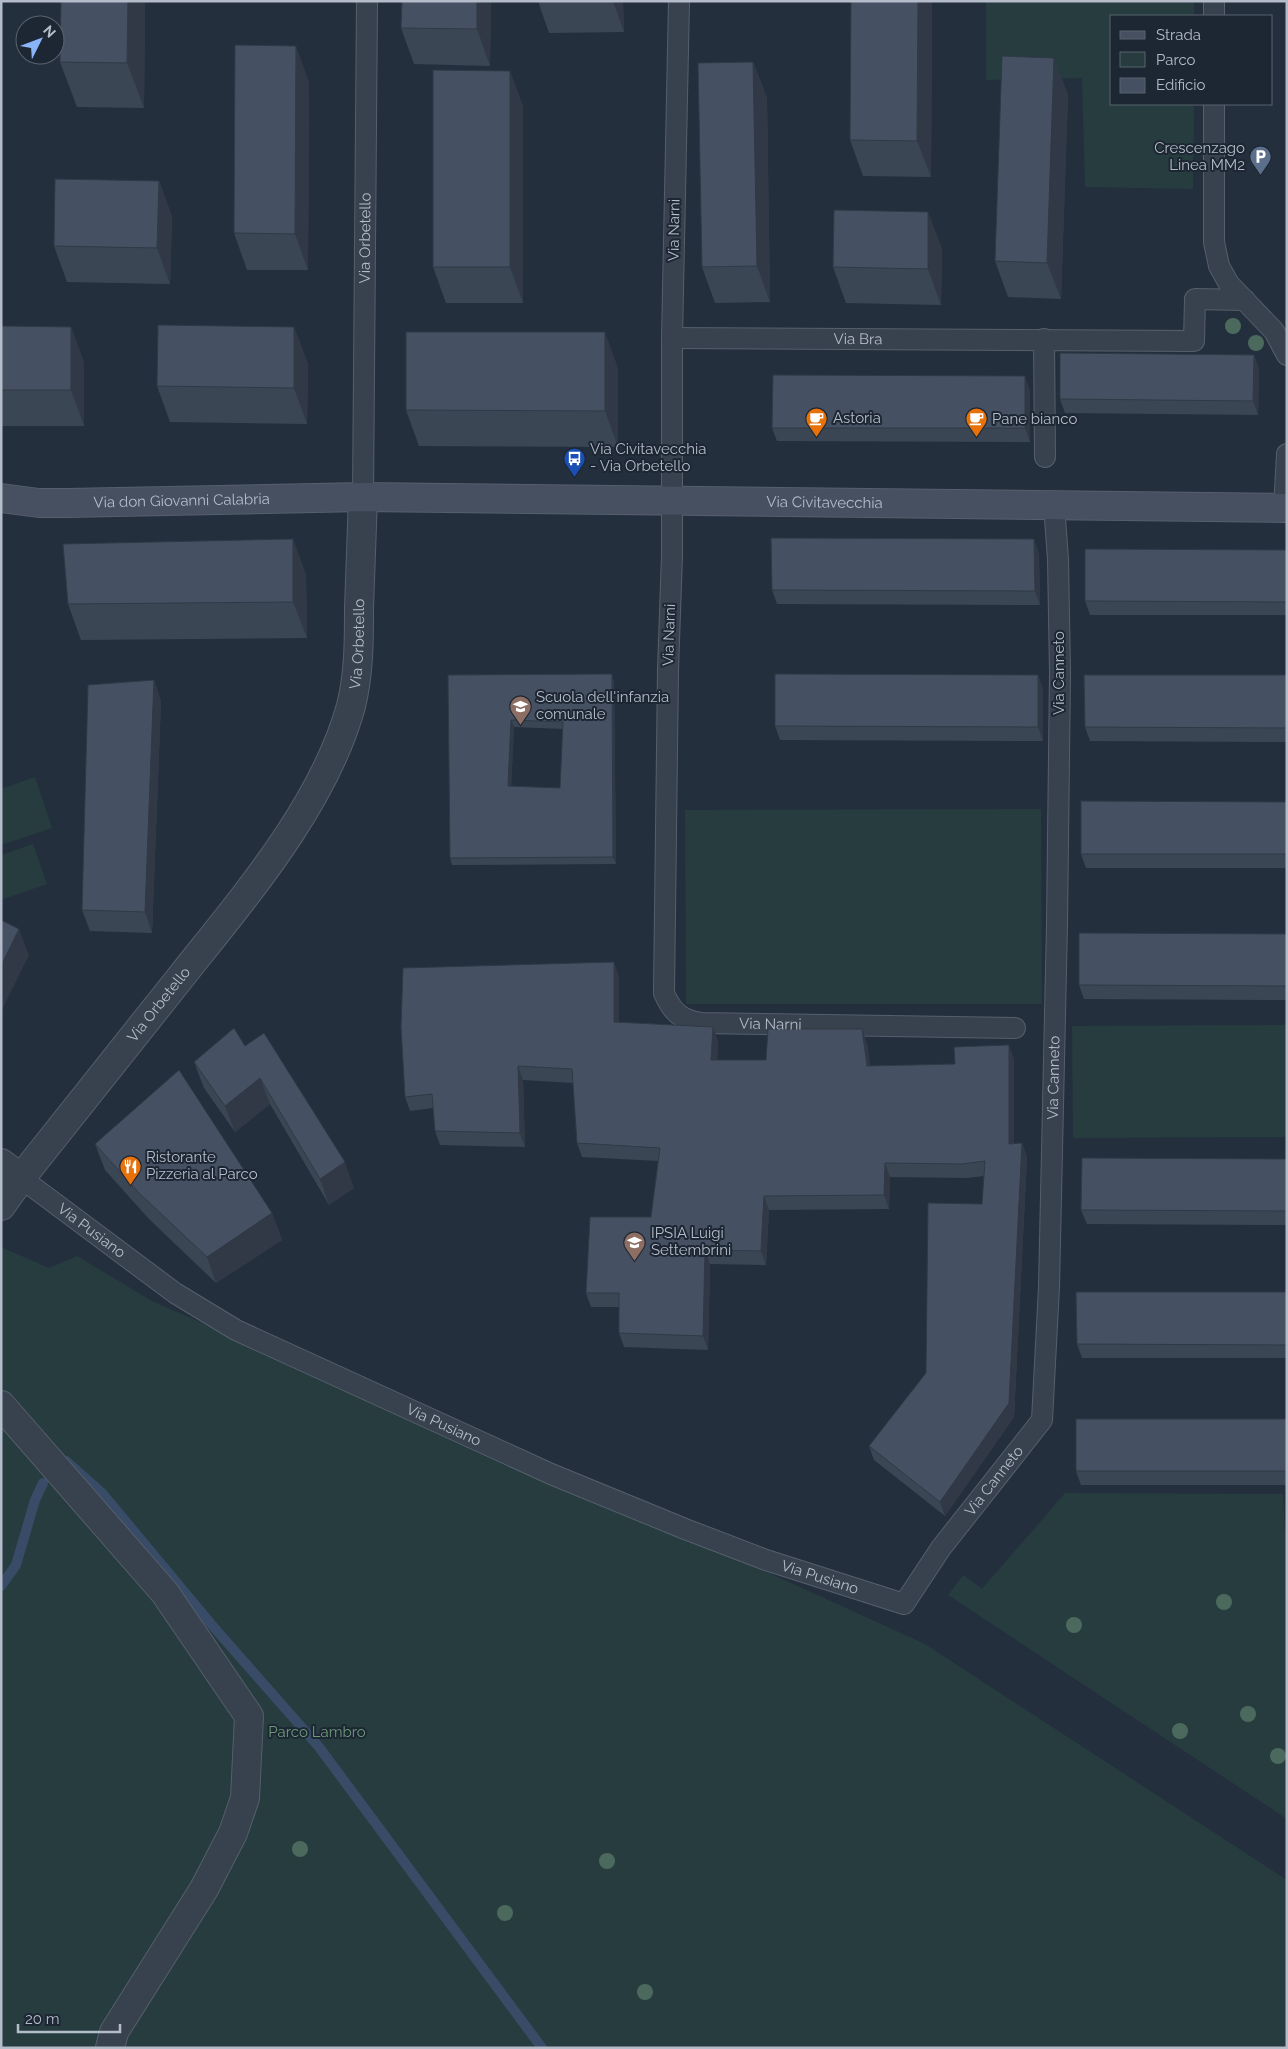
<svg xmlns="http://www.w3.org/2000/svg" width="1288" height="2049" viewBox="0 0 1288 2049" font-family="Raleway,sans-serif">
<style>
.green{fill:#263c3f}
.lines{fill:none;stroke-linecap:round;stroke-linejoin:round}
.stream{stroke:#394c67;stroke-width:10}
.lane-casing{stroke:#565f6c;stroke-width:22}
.street-casing{stroke:#565f6c;stroke-width:30}
.secondary-casing{stroke:#565f6c;stroke-width:30}
.lane{stroke:#38414e;stroke-width:20}
.street{stroke:#38414e;stroke-width:28}
.secondary{stroke:#465061;stroke-width:28}
.tree{fill:#4b6a5d}
.wall{fill:#3b4654;fill-rule:evenodd}
.shaded-wall{fill:#303945}
.building{fill:#455162;stroke:#303945;fill-rule:evenodd}
.labels{text-anchor:middle;stroke-width:4;stroke-linejoin:round;paint-order:stroke}
.poi-label{font-size:15px;fill:#b4bcc9;stroke:#1d2633;text-anchor:start}
.street-label{font-size:15px;fill:#b4bcc9;stroke:#1d2633}
.park-label{font-size:15px;fill:#6b9a76;stroke:#1d2633}
</style>
<rect width="100%" height="100%" fill="#242f3e"/>
<!-- green -->
<path class="green" d="M986 1H1194V16H1112V104H1194L1193 189 1085 187 1082 78 986 80Z
M35 777 52 828 1 845V789Z
M1041 809 1042 1004H686L685 810Z
M33 844 47 884 1 900V855Z
M1287 1025V1137L1073 1138 1072 1026Z
M1 1247 49 1268 77 1256 152 1301 655 1521 925 1644 1287 1880V2048H1Z
M1065 1493 1283 1494 1285 1532H1287V1819L948 1595 963 1575 982 1589Z"/>
<g class="lines">
<!-- stream -->
<path class="stream" d="M66 1461 102 1493 211 1624 319 1747 542 2048
M1 1586 16 1565 35 1500 43 1483"/>
<defs>
<g id="lane">
<path id="s1" d="M679 1 672 338V555L668 670 664 993C672 1012 681 1020 701 1023L1015 1028"/>
<path d="M1214 16V1"/>
<path d="M1214 104V242L1219 266 1229 284 1274 331 1287 355"/>
<path id="s2" d="M672 338 1194 341 1195 299 1245 300"/>
<path d="M1044 339 1045 457"/>
<path id="s3" d="M363 497 367 1"/>
<path d="M1284 508 1287 454"/>
<path id="s4" d="M21 1178 175 1293 236 1330 551 1474 685 1529 766 1560 904 1604 941 1548 1042 1420 1049 1287 1057 924 1060 673 1058 559 1054 505"/>
</g>
<g id="street">
<path d="M1 1163 21 1178"/>
<path id="s5" d="M1 1206 21 1178C75 1110 129 1042 184 973 246 895 324 804 351 706 359 674 359 641 359 608 360 571 362 534 363 497"/>
<path d="M1 1405 165 1593 249 1716 245 1798 233 1833 204 1889 114 2032 110 2048"/>
</g>
<g id="secondary">
<path id="s6" d="M1 498 39 503H67L363 497 1287 508"/>
</g>
</defs>
<!-- lane casing -->
<use href="#lane" class="lane-casing"/>
<!-- street casing -->
<use href="#street" class="street-casing"/>
<!-- secondary casing -->
<use href="#secondary" class="secondary-casing"/>
<!-- lane -->
<use href="#lane" class="lane"/>
<!-- street -->
<use href="#street" class="street"/>
<!-- secondary -->
<use href="#secondary" class="secondary"/>
</g>
<!-- trees -->
<g class="tree">
<circle cx="1233" cy="326" r="8"/>
<circle cx="1256" cy="343" r="8"/>
<circle cx="1224" cy="1602" r="8"/>
<circle cx="1074" cy="1625" r="8"/>
<circle cx="1248" cy="1714" r="8"/>
<circle cx="1180" cy="1731" r="8"/>
<circle cx="1278" cy="1756" r="8"/>
<circle cx="300" cy="1849" r="8"/>
<circle cx="607" cy="1861" r="8"/>
<circle cx="505" cy="1913" r="8"/>
<circle cx="645" cy="1992" r="8"/>
</g>
<!-- wall -->
<path class="wall" d="M145 1 144 108 77 107 60 62Z
M491 1 490 66 414 64 401 28Z
M538 1H623L624 32 549 33Z
M851 1H932L931 177 863 176 850 140Z
M753 62 767 98 770 302 715 303 702 267Z
M510 71 523 107V303H446L433 267Z
M309 82 308 270H247L234 233Z
M1068 94 1061 299 1008 297 995 261Z
M159 181 172 217 170 284 67 282 54 246Z
M942 248 941 305 846 303 833 267Z
M1 326 71 327 84 363V426H1Z
M294 327 308 364 307 424 170 422 157 386Z
M1254 355 1259 369 1258 415 1065 413 1060 399Z
M618 368V447L419 446 406 410Z
M1030 390V442L777 441 772 428Z
M293 539 306 575 307 638 81 640 68 604Z
M1287 550V615H1090L1085 601Z
M1039 553 1040 605 777 604 772 590Z
M448 675 614 681 616 864 452 865 450 858ZM514 727 563 729 560 788 511 786Z
M1038 675 1043 689V741L780 740 775 726Z
M1287 675V742L1090 741 1085 727Z
M154 680 161 701 152 933 90 931 82 910Z
M1287 802V868H1086L1081 854Z
M1287 934V1000L1084 999 1079 985Z
M619 976V1022L713 1027 718 1041 717 1060H766L867 1043 870 1066 955 1064 1014 1059V1144L1022 1143 1027 1157 1014 1417 945 1516 874 1460 869 1446 926 1373 982 1204 984 1176 967 1178 890 1177 889 1209 769 1210 766 1265 710 1264 708 1350 624 1347 619 1333V1307H591L586 1293 651 1217 658 1161 582 1157 577 1143 573 1083 523 1080 525 1147 440 1145 435 1131 433 1108 410 1111 405 1097Z
M245 1046 354 1188 329 1205 270 1104 235 1132 204 1088 194 1062Z
M95 1144 272 1213 282 1240 216 1283 149 1219 105 1170Z
M1287 1159V1225L1087 1224 1081 1210Z
M1287 1292V1358H1082L1077 1344Z
M1287 1419V1485H1081L1076 1471Z"/>
<!-- shaded-wall -->
<path class="shaded-wall" d="M128 1H145L144 108 127 63Z
M477 1H491L490 66 477 29Z
M613 1H623L624 32Z
M918 1H932L931 177 917 141Z
M296 46 309 82 308 270 295 234Z
M1054 58 1068 94 1061 299 1047 263Z
M753 62 767 98 770 302 757 266Z
M510 71 523 107V303L510 267Z
M159 181 172 217 170 284 157 248Z
M928 212 942 248 941 305 928 269Z
M71 327 84 363V426L71 390Z
M294 327 308 364 307 424 294 388Z
M605 332 618 368V447L605 411Z
M1254 355 1259 369 1258 415 1253 401Z
M1025 376 1030 390V442L1025 428Z
M293 539 306 575 307 638 293 602Z
M1034 539 1039 553 1040 605 1035 591Z
M612 674 614 681 616 864 613 857Z
M1038 675 1043 689V741L1038 727Z
M154 680 161 701 152 933 145 912Z
M511 720 514 727 511 793 508 786Z
M19 929 29 955 1 1012V966Z
M614 962 619 976V1036L614 1022Z
M713 1027 718 1041 717 1074 711 1060Z
M862 1029 867 1043 872 1080 867 1066Z
M1009 1045 1014 1059V1158L1009 1144Z
M518 1066 523 1080 525 1147 520 1133Z
M260 1078 270 1104 235 1132 225 1106Z
M1022 1143 1027 1157 1014 1417 945 1516 940 1502Z
M345 1162 354 1188 329 1205 320 1179Z
M885 1163 890 1177 889 1209 884 1195Z
M764 1196 769 1210 766 1265 761 1251Z
M272 1213 282 1240 216 1283 207 1257Z
M705 1250 710 1264 708 1350 703 1336Z"/>
<!-- building -->
<path class="building" d="M61 1H128L127 63 60 62Z
M402 1H477V29L401 28Z
M851 1H918L917 141 850 140Z
M235 45 296 46 295 234 234 233Z
M1002 56 1054 58 1047 263 995 261Z
M753 62 757 266 702 267 698 63Z
M433 70 510 71V267H433Z
M55 179 159 181 157 248 54 246Z
M834 210 928 212V269L833 267Z
M158 325 294 327V388L157 386Z
M1 326 71 327V390H1Z
M406 332H605V411L406 410Z
M1060 353 1254 355 1253 401 1060 399Z
M773 375 1025 376V428H772Z
M771 538 1034 539 1035 591 772 590Z
M293 539V602L68 604 63 544Z
M1085 549 1287 550V602L1085 601Z
M612 674 613 857 450 858 448 675ZM511 720 563 722 560 788 508 786Z
M775 674 1038 675V727L775 726Z
M1084 675H1287V728L1085 727Z
M154 680 145 912 82 910 88 685Z
M1081 801 1287 802V854H1081Z
M1 920 19 929 1 966Z
M1079 933 1287 934V986L1079 985Z
M614 962V1022L713 1027 711 1060H766L768 1029H862L867 1066 955 1064 954 1047 1009 1045V1144L1022 1143 1009 1403 940 1502 869 1446 926 1373 928 1203 982 1204 985 1161 962 1164 885 1163 884 1195 764 1196 761 1251 705 1250 703 1336 619 1333V1293H586L590 1217H651L660 1148 577 1143 572 1069 518 1066 520 1133 435 1131 432 1094 405 1097 401 1027 403 968Z
M234 1028 245 1046 264 1033 345 1162 320 1179 260 1078 225 1106 194 1062Z
M179 1070 272 1213 207 1257 139 1193 95 1144Z
M1082 1158 1287 1159V1211L1081 1210Z
M1076 1292H1287V1345L1077 1344Z
M1076 1419H1287V1471H1076Z"/>
<!-- icons -->
<defs>
<symbol id="parking-pin" viewBox="-11 -11 22 30"><path d="M0 17L-7.5 6A9.5 9.5 0 1 1 7.5 6Z" fill="#5c6f8a" stroke="#1d2633"/><path d="M-3.5-5.5H1a3.5 3.5 0 0 1 0 7H-1V5.5H-3.5ZM-1-3.4V-.6H.8a1.4 1.4 0 0 0 0-2.8Z" fill="#fff"/></symbol>
<symbol id="cafe-pin" viewBox="-11 -11 22 30"><path d="M0 17L-7.5 6A9.5 9.5 0 1 1 7.5 6Z" fill="#e8710a" stroke="#1d2633"/><path d="M-5.5-4.5H6V0H3Q3 3.5 0 3.5H-2.5Q-5.5 3.5-5.5 0ZM3-3.2v2h1.7v-2ZM-6 4.5H4V6H-6Z" fill="#fff"/></symbol>
<symbol id="bus-pin" viewBox="-11 -11 22 30"><path d="M0 17L-7.5 6A9.5 9.5 0 1 1 7.5 6Z" fill="#1a4fb4" stroke="#1d2633"/><path d="M-5-6H5V4H4V6H2V4H-2V6H-4V4H-5ZM-3.5-4V0h7V-4ZM-3.5 1.2v1.5H-2V1.2ZM2 1.2v1.5H3.5V1.2Z" fill="#fff"/></symbol>
<symbol id="school-pin" viewBox="-11 -11 22 30"><path d="M0 17L-7.5 6A9.5 9.5 0 1 1 7.5 6Z" fill="#8d6e63" stroke="#1d2633"/><path d="M0-5L7-2L0 1L-7-2ZM-4 1L0 2.5L4 1V4Q0 6-4 4Z" fill="#fff"/></symbol>
<symbol id="restaurant-pin" viewBox="-11 -11 22 30"><path d="M0 17L-7.5 6A9.5 9.5 0 1 1 7.5 6Z" fill="#e8710a" stroke="#1d2633"/><path d="M-5-6h1v4h1v-4h1v4h1v-4h1v5L-1.5 .5V6h-2V.5L-5-1ZM5-6V6H3V1.5H1.5Q1.5-4 5-6Z" fill="#fff"/></symbol>
</defs>
<g fill-rule="evenodd">
<use href="#parking-pin" x="1248" y="144" width="25" height="34"/>
<use href="#cafe-pin" x="804" y="406" width="25" height="34"/>
<use href="#cafe-pin" x="964" y="406" width="25" height="34"/>
<use href="#bus-pin" x="562" y="446" width="25" height="34"/>
<use href="#school-pin" x="508" y="694" width="25" height="34"/>
<use href="#restaurant-pin" x="118" y="1154" width="25" height="34"/>
<use href="#school-pin" x="622" y="1230" width="25" height="34"/>
</g>
<g class="labels">
<!-- poi labels -->
<g class="poi-label">
<text x="1245" y="153" text-anchor="end">Crescenzago<tspan x="1245" dy="17">Linea MM2</tspan></text>
<text x="833" y="423">Astoria</text>
<text x="992" y="424">Pane bianco</text>
<text x="590" y="454">Via Civitavecchia<tspan x="590" dy="17">- Via Orbetello</tspan></text>
<text x="536" y="702">Scuola dell'infanzia<tspan x="536" dy="17">comunale</tspan></text>
<text x="146" y="1162">Ristorante<tspan x="146" dy="17">Pizzeria al Parco</tspan></text>
<text x="651" y="1238">IPSIA Luigi<tspan x="651" dy="17">Settembrini</tspan></text>
</g>
<!-- street labels -->
<g class="street-label">
<text transform="translate(674 230) rotate(-89)" y="5">Via Narni</text>
<text dy="5" stroke="none"><textPath href="#s3" startOffset="259">Via Orbetello</textPath></text>
<text dy="5" stroke="none"><textPath href="#s2" startOffset="186">Via Bra</textPath></text>
<text dy="5" stroke="none"><textPath href="#s6" startOffset="181">Via don Giovanni Calabria</textPath></text>
<text dy="5" stroke="none"><textPath href="#s6" startOffset="824">Via Civitavecchia</textPath></text>
<text transform="translate(669 635) rotate(-88)" y="5">Via Narni</text>
<text dy="5" stroke="none"><textPath href="#s5" startOffset="676">Via Orbetello</textPath></text>
<text transform="translate(1059 673) rotate(-90)" y="5">Via Canneto</text>
<text dy="5" stroke="none"><textPath href="#s5" startOffset="256">Via Orbetello</textPath></text>
<text dy="5" stroke="none"><textPath href="#s1" startOffset="1112">Via Narni</textPath></text>
<text dy="5" stroke="none"><textPath href="#s4" startOffset="1559">Via Canneto</textPath></text>
<text dy="5" stroke="none"><textPath href="#s4" startOffset="88">Via Pusiano</textPath></text>
<text dy="5" stroke="none"><textPath href="#s4" startOffset="492">Via Pusiano</textPath></text>
<text dy="5" stroke="none"><textPath href="#s4" startOffset="1139">Via Canneto</textPath></text>
<text dy="5" stroke="none"><textPath href="#s4" startOffset="898">Via Pusiano</textPath></text>
</g>
<!-- park labels -->
<g class="park-label">
<text x="317" y="1737">Parco Lambro</text>
</g>
</g>
<!-- border -->
<rect width="1288" height="2049" fill="none" stroke="#b4bcc9" stroke-width="5"/>
<!-- legend -->
<rect x="1110" y="15" width="162" height="90" fill="#1d2633" stroke="#59626f"/>
<rect x="1120" y="31" width="25" height="8" fill="#465061" stroke="#59626f"/>
<text x="1156" y="40" font-size="15" fill="#b4bcc9">Strada</text>
<rect x="1120" y="52" width="25" height="15" fill="#263c3f" stroke="#59626f"/>
<text x="1156" y="65" font-size="15" fill="#b4bcc9">Parco</text>
<rect x="1120" y="78" width="25" height="15" fill="#455162" stroke="#59626f"/>
<text x="1156" y="90" font-size="15" fill="#b4bcc9">Edificio</text>
<!-- north arrow -->
<g transform="translate(40 40) rotate(48)"><circle r="24" fill="#1d2633" stroke="#59626f"/>
<path d="M0-4L9 19L0 12L-9 19Z" fill="#8ab4f8"/>
<text y="-8" font-size="14" font-weight="bold" text-anchor="middle" fill="#b4bcc9">N</text>
</g>
<!-- scale -->
<path d="M18 2024v8h102v-8" fill="none" stroke="#b4bcc9" stroke-width="2.5"/>
<text x="25" y="2024" font-size="15" fill="#b4bcc9" stroke="#1d2633" stroke-width="4" paint-order="stroke">20 m</text>
</svg>
